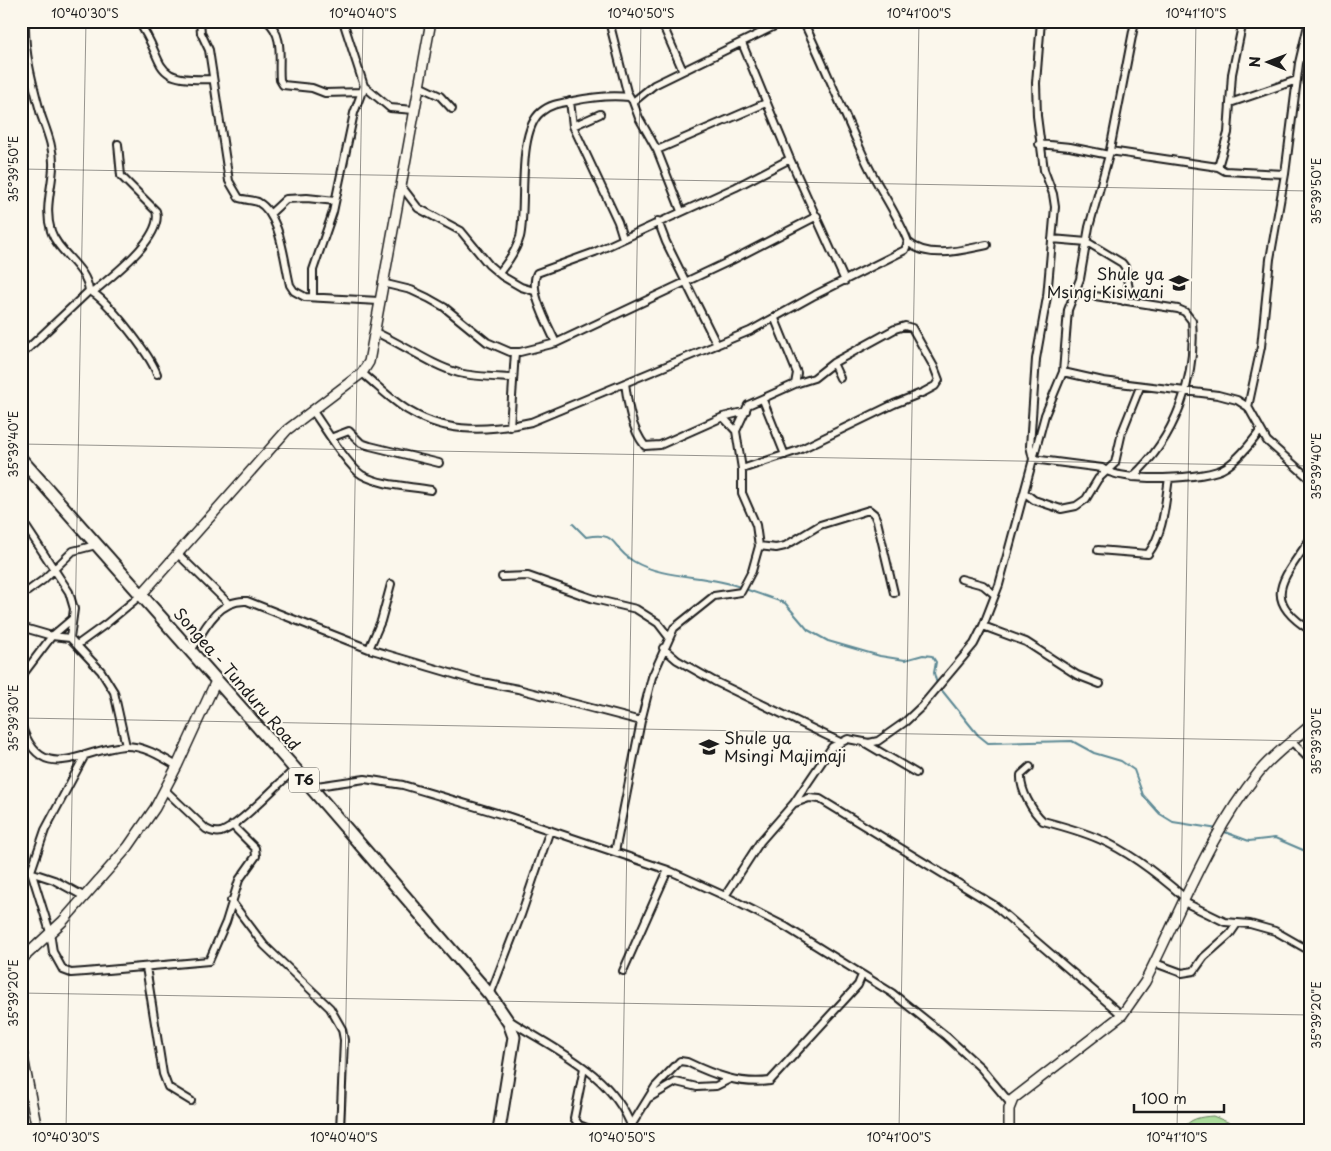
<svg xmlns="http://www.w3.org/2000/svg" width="1331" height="1151" viewBox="0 0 1331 1151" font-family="'Playpen Sans',sans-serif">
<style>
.green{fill:#acdc9c;stroke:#647c5c}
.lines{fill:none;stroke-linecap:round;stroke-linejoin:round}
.stream{stroke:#5c8995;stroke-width:2}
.street-casing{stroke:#1c1c1c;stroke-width:10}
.secondary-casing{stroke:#1c1c1c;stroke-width:12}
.highway-casing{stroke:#1c1c1c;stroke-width:15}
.street{stroke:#fbf7ec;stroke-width:6}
.secondary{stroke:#fbf7ec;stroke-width:9}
.highway{stroke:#fbf7ec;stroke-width:11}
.ticks{fill:none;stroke:#1c1c1c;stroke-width:1;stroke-opacity:0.45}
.labels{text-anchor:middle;stroke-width:4;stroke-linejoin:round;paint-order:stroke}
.shield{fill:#fbf7ec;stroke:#5f5e5a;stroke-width:1}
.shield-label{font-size:15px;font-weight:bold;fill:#1c1c1c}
.poi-label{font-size:16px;fill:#1c1c1c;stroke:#fbf7ec;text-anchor:end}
.street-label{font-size:16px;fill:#1c1c1c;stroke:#fbf7ec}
.neatline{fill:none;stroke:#1c1c1c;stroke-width:2}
.ticks-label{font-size:12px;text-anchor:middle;fill:#1c1c1c}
</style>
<rect width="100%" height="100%" fill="#fbf7ec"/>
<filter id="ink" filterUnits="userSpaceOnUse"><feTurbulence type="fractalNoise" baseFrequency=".02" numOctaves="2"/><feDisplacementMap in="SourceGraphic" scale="10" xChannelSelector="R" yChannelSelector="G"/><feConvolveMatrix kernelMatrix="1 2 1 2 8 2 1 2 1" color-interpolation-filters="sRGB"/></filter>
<g filter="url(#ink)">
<!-- green -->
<path class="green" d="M1213 1116 1230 1123 1235 1130H1182C1190 1118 1200 1117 1213 1116Z"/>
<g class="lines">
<!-- stream -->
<path class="stream" d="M573 524 586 537C619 531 610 547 633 561 665 580 706 574 740 587
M745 589 785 603 808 630 828 641 880 656 905 660 923 655 932 656 936 662 934 673 937 684
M940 688 978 735 988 743 1072 741 1094 753 1121 761 1134 770 1143 795 1160 814 1173 822 1218 829
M1222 831 1249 841 1275 838 1310 853"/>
<defs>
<path id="street" d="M138 21C168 63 147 82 213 79
M200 21 201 33 209 50 229 181 239 198C245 200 253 200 258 202 281 215 284 261 290 285L294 291 305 297 379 301
M267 21C285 36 278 60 280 80L283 85 312 88 325 93 363 92
M609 21 627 92 631 99
M661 21 683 71
M1041 21 1036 83 1037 116 1044 170 1053 194 1055 207 1047 297 1036 359 1030 446 1033 459 1102 468C1119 483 1208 480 1226 467 1238 459 1252 442 1260 431
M742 43 790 159 845 281
M364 86 390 108 414 110
M419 86 440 96 452 109
M570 101 573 126 618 222 623 238
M1230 103 1297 80
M573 126 600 114
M1039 144 1070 147 1109 155
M657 150 766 103
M1110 151 1218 167 1225 171 1285 174
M1218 167 1228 133 1232 74 1243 21
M402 187 418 208 461 231 489 265 502 276 521 287 534 291
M681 211 657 150 639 118 633 102 654 85 785 21
M271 213 286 199 307 198 335 201
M658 221 666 242 717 345
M1052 239 1087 242 1122 263 1125 267 1129 289 1123 301
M908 242C928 260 962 250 987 245
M499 273C508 262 516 251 520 237 527 208 516 132 541 112 550 104 561 103 573 101 592 97 610 95 629 97
M382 283 411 290 428 298 444 307 487 342 510 352H520L556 343 732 260 817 216
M90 291C108 300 150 355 157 374
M93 292C111 277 164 237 156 211L121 176 118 144
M1076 293 1178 309 1185 312 1192 321C1197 378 1175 439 1132 477
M313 296V270L333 212 354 113 364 86 343 21
M375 332C403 344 430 365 459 373 476 377 495 377 513 378
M556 343C548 325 528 290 537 273L595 252 736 187 790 159
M21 355 89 291C87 267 58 253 51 231 44 208 52 189 53 167 54 148 47 132 41 115 33 85 24 53 25 21
M833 363 840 378
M1063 372 1103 381 1218 395 1237 400 1248 407 1267 441 1310 479
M362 373C378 386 393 402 411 412 448 434 491 431 531 422L750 331 815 295 905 250 908 242C897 212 877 187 864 157 843 112 825 66 803 21
M625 383C628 405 631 428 645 446L660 445 723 417 746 411
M763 400 785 455
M1248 407 1261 347 1270 259 1285 174 1299 63 1309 21
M312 410C323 425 348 467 362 475 382 486 410 486 431 490
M723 417 736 431
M510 427 515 352
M333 437 349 431 361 443 370 446 439 463
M742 469 799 450 894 404 924 392 935 386 939 380 934 367 912 328 905 326 895 329 833 363 814 378 795 384 797 373 775 319
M1025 493 1034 500 1061 509 1076 506 1086 499 1098 479 1115 463 1122 432 1140 387
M21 519 69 592 74 609 70 638
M1310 539C1285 578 1259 598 1310 630
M759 546 776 548 785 546 820 525 869 510 874 514 877 521 894 593
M1098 550 1148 554C1164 533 1165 503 1169 478
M178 554 228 603
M502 577 528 576 594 599 636 609 658 623 668 636
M961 579 983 585 995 595
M21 596 43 580 73 551 96 545
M983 626 1026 642 1077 675 1100 684
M21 627 52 636 72 619
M77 645 106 624 141 595
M663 648 677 660 714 681 840 742
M369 649 381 621 391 584
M191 651C204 629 218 599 247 601L369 649 477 681 518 689 641 721 615 852
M21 677 52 636 70 638 101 671 114 692 126 746
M641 721 652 677 674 628 714 596 741 592 752 571 759 546 756 525 742 493V469L736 431 748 405 795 384
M21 724C41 787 79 750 124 746 143 745 162 757 177 766
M1291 741 1310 760
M865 743 916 773
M85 755 45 830 31 871 50 932 53 952 63 970 71 973 85 972 209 961 226 922 239 880 256 856 255 848 232 825
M1030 767 1021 775C1020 790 1032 811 1043 821 1062 826 1081 831 1099 839 1130 852 1160 876 1185 898
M310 787 365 779 403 785 507 816 668 870 725 896 786 927 892 993 946 1036 981 1068 1011 1104
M165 790 206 829C211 832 216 833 221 832 239 826 279 783 295 769
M795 803 809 798 820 799 994 905 1122 1015
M21 869 54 880 85 897
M725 896 760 842 794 803 832 747 848 739 869 743 878 741 905 722 922 706 974 644 983 626 999 585 1045 415 1063 372 1068 310 1080 279 1089 227 1109 155 1135 21
M231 901 264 945 330 1008 342 1029 344 1040 340 1130
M1184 902 1225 922 1250 924 1275 931 1310 951
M1155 963 1182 973 1194 971 1204 957 1230 934 1237 924
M146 967 163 1074 168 1087 191 1101
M623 971 668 870
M490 995 521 915 550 830
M509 1020C555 1050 612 1073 632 1128
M584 1068 574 1118 579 1125 592 1130
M649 1098 676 1082 697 1087 716 1086 730 1079
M631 1126 655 1087 680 1061 687 1062C714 1075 740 1085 770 1081L858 985 862 975"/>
<path id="secondary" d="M141 595 287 430 362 373 369 362 431 21
M21 960 63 921 128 847 155 808 177 766 216 681
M21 1047 37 1130
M1009 1130V1109L1013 1099 1122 1015 1145 982C1181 911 1209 834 1259 772 1273 755 1293 740 1310 726"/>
<path id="highway" d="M21 459 295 769 490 995 509 1023 514 1037 499 1130"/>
</defs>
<!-- street casing -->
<use href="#street" class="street-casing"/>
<!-- secondary casing -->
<use href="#secondary" class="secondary-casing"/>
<!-- highway casing -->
<use href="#highway" class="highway-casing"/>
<!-- street -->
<use href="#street" class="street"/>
<!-- secondary -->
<use href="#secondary" class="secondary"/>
<!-- highway -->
<use href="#highway" class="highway"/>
</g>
</g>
<!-- ticks -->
<path class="ticks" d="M21 169 1310 191M21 444 1310 466M21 718 1310 741M21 993 1310 1015M66 1130 86 21M344 1130 363 21M622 1130 641 21M899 1130 919 21M1177 1130 1196 21"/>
<!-- icons -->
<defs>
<symbol id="school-bare" viewBox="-9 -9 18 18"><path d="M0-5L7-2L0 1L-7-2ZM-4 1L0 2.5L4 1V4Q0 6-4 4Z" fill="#1c1c1c" stroke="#fbf7ec" stroke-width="2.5" paint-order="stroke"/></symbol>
</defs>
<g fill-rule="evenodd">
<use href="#school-bare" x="1165" y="269" width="28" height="28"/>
<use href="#school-bare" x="695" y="733" width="28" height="28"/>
</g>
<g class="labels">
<!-- shield labels -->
<rect class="shield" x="289" y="767.5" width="30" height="25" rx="4"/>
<g class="shield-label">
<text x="304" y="785">T6</text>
</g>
<!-- poi labels -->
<g class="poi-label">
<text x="1164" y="280">Shule ya<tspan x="1164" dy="18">Msingi Kisiwani</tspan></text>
<text x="724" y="744" text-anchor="start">Shule ya<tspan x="724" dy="18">Msingi Majimaji</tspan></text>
</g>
<!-- street labels -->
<g class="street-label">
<text transform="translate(237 679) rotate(49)" y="6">Songea - Tunduru Road</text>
</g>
</g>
<!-- margin -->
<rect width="1331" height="1151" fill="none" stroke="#fbf7ec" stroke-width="55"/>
<!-- north arrow -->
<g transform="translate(1268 62) rotate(271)" stroke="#fbf7ec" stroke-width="4" paint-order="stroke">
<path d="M0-4L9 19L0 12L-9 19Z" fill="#1c1c1c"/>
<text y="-8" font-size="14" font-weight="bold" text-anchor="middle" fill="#1c1c1c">N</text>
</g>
<!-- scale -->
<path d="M1134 1104v8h90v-8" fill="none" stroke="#1c1c1c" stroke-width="2.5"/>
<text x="1141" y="1104" font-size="15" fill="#1c1c1c" stroke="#fbf7ec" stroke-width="4" paint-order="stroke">100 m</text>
<rect x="28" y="28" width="1276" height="1096" class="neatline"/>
<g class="ticks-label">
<text x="85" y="18">10°40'30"S</text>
<text x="363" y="18">10°40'40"S</text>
<text x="641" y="18">10°40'50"S</text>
<text x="919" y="18">10°41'00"S</text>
<text x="1196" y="18">10°41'10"S</text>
<text transform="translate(14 169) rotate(-90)" y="4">35°39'50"E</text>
<text transform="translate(1317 191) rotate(-90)" y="4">35°39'50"E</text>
<text transform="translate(14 444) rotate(-90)" y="4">35°39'40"E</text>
<text transform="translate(1317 466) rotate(-90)" y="4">35°39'40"E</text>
<text transform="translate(14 718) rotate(-90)" y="4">35°39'30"E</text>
<text transform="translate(1317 741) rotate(-90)" y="4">35°39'30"E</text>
<text transform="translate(14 993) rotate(-90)" y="4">35°39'20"E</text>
<text transform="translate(1317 1015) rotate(-90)" y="4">35°39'20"E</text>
<text x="66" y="1142">10°40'30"S</text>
<text x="344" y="1142">10°40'40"S</text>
<text x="622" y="1142">10°40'50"S</text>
<text x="899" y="1142">10°41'00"S</text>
<text x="1177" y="1142">10°41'10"S</text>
</g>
</svg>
